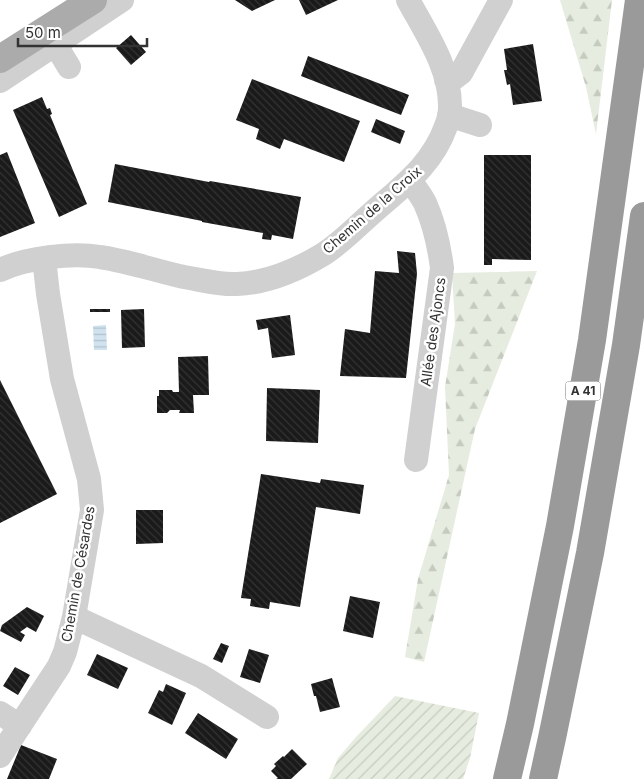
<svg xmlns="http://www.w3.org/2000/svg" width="644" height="779" viewBox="0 0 644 779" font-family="Inter,sans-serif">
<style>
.forest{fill:url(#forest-firs)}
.garden{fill:url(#garden-furrows)}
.water{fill:url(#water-rules)}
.building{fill:url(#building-back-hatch)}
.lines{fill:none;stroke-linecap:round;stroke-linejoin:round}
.minor{stroke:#d0d0d0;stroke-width:24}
.major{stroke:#ababab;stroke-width:28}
.highway{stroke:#9a9a9a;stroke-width:28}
.labels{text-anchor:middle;stroke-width:5;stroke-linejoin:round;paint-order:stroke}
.shield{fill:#fff;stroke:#707070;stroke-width:1}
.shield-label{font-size:12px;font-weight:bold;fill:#333}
.street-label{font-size:14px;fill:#333;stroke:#fff}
</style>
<defs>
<pattern id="forest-firs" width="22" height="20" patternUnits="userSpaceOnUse" patternTransform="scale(1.25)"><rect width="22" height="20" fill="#e6ecdf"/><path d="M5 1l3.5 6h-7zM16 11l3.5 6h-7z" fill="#c6cbc0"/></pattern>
<pattern id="garden-furrows" width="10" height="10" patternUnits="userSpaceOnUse" patternTransform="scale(1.25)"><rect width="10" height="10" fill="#e6ecdf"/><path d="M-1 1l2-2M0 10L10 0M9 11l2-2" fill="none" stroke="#c6cbc0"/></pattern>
<pattern id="water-rules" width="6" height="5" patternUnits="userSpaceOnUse" patternTransform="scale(1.25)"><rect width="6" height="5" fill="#cfe2ee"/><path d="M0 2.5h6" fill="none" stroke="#b2c2cd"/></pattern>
<pattern id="building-back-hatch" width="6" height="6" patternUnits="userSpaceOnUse" patternTransform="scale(1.25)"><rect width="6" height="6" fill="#1a1a1a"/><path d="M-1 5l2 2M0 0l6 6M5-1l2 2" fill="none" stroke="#333"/></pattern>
</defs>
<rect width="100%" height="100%" fill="#fff"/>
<!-- forest -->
<path class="forest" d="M560 0H612L596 134 586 87Z
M537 271 475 429 424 662 405 657 418 579 449 475 445 387 455 324 452 273Z"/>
<!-- garden -->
<path class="garden" d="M395 696 479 713 470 758 463 779H329L338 758 356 737Z"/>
<!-- water -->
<path class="water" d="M106 325 107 350H94L93 326Z"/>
<!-- building -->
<path class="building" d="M235 0H275L252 11Z
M299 0H338L306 15Z
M131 35 146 52 131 65 116 48Z
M533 44 542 101 513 105 510 84 507 85 504 70H507L504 49Z
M308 56 409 95 401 115 301 76Z
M252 79 360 121 344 162 284 139 280 149 256 139 259 129 236 120Z
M42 97 47 109 50 108 52 114 50 115 87 204 59 217 13 110Z
M376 119 405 131 400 144 371 132Z
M7 152 35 223 0 237V155Z
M484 155H531V260L492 259V265H484Z
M115 164 209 182 210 181 301 197 293 239 272 235 271 240 262 239 263 233 202 222V221L108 202Z
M397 251 415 253 417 274 406 378 340 376 345 329 370 333 375 271 399 273Z
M90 309H110V312H90Z
M144 309 145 347 122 348 121 310Z
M290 315 295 355 272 358 268 328 258 330 256 320Z
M208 356 209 395H193L194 413H179L180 410H170L167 413H157V396H159V390H172L173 392H179L178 357Z
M0 380 57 494 0 523Z
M267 388 320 390 318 443 266 441Z
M261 474 320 483 321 479 364 485 360 514 316 507 300 607 270 602 269 609 250 606 251 599 241 598Z
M136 510H163V543L136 544Z
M350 596 380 602 373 638 343 631Z
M27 607 44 616 36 632 27 627 20 632 25 635 21 642 0 631 2 625Z
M221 643 229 646 222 663 213 659Z
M249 649 269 655 260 683 240 677Z
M97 654 128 668 118 689 87 675Z
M15 667 30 675 18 695 3 686Z
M332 678 340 707 320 712 316 696H314L311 684Z
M166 684 186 693 172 725 148 713 159 690 163 692Z
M198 713 238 739 226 759 185 733Z
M21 745 57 759 49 779H7Z
M292 749 307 764 291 779H276L278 778 271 771 276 766 274 764 283 756 284 757Z"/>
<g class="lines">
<!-- minor -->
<path class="minor" d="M55 44 69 67
M446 80 453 79 461 73 501 0
M0 81 122 0
M449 115 480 125
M410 180C415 188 421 195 425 203 435 225 439 245 442 268L416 460
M0 270C26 258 72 252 100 257 128 261 156 271 184 277 202 280 219 285 237 284 266 283 297 270 322 255 340 244 355 228 371 214 401 187 432 166 446 126 448 121 450 114 450 108 451 69 426 33 408 0
M74 617 201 676 267 717
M0 713 20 726
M0 756 59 666 65 652 74 617 92 510 89 479 62 379 48 294 44 258"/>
<!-- major -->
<path class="major" d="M0 59 93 0"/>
<!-- highway -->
<path class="highway" d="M507 779 520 724 560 526 592 340 634 37 639 0
M543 779 552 738 590 553 626 345 644 216"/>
</g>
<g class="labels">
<!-- shield labels -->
<rect class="shield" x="565.5" y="381.5" width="35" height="19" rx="4"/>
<g class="shield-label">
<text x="583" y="395">A 41</text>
</g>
<!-- street labels -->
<g class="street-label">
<text transform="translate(372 210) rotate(-41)" y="5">Chemin de la Croix</text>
<text transform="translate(433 332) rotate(-82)" y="5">Allée des Ajoncs</text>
<text transform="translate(78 574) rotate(-80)" y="5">Chemin de Césardes</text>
</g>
</g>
<!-- scale -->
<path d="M18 38v8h129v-8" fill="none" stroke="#333333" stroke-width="2.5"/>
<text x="25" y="38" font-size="15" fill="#333333" stroke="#ffffff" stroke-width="4" paint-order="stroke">50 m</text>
</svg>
